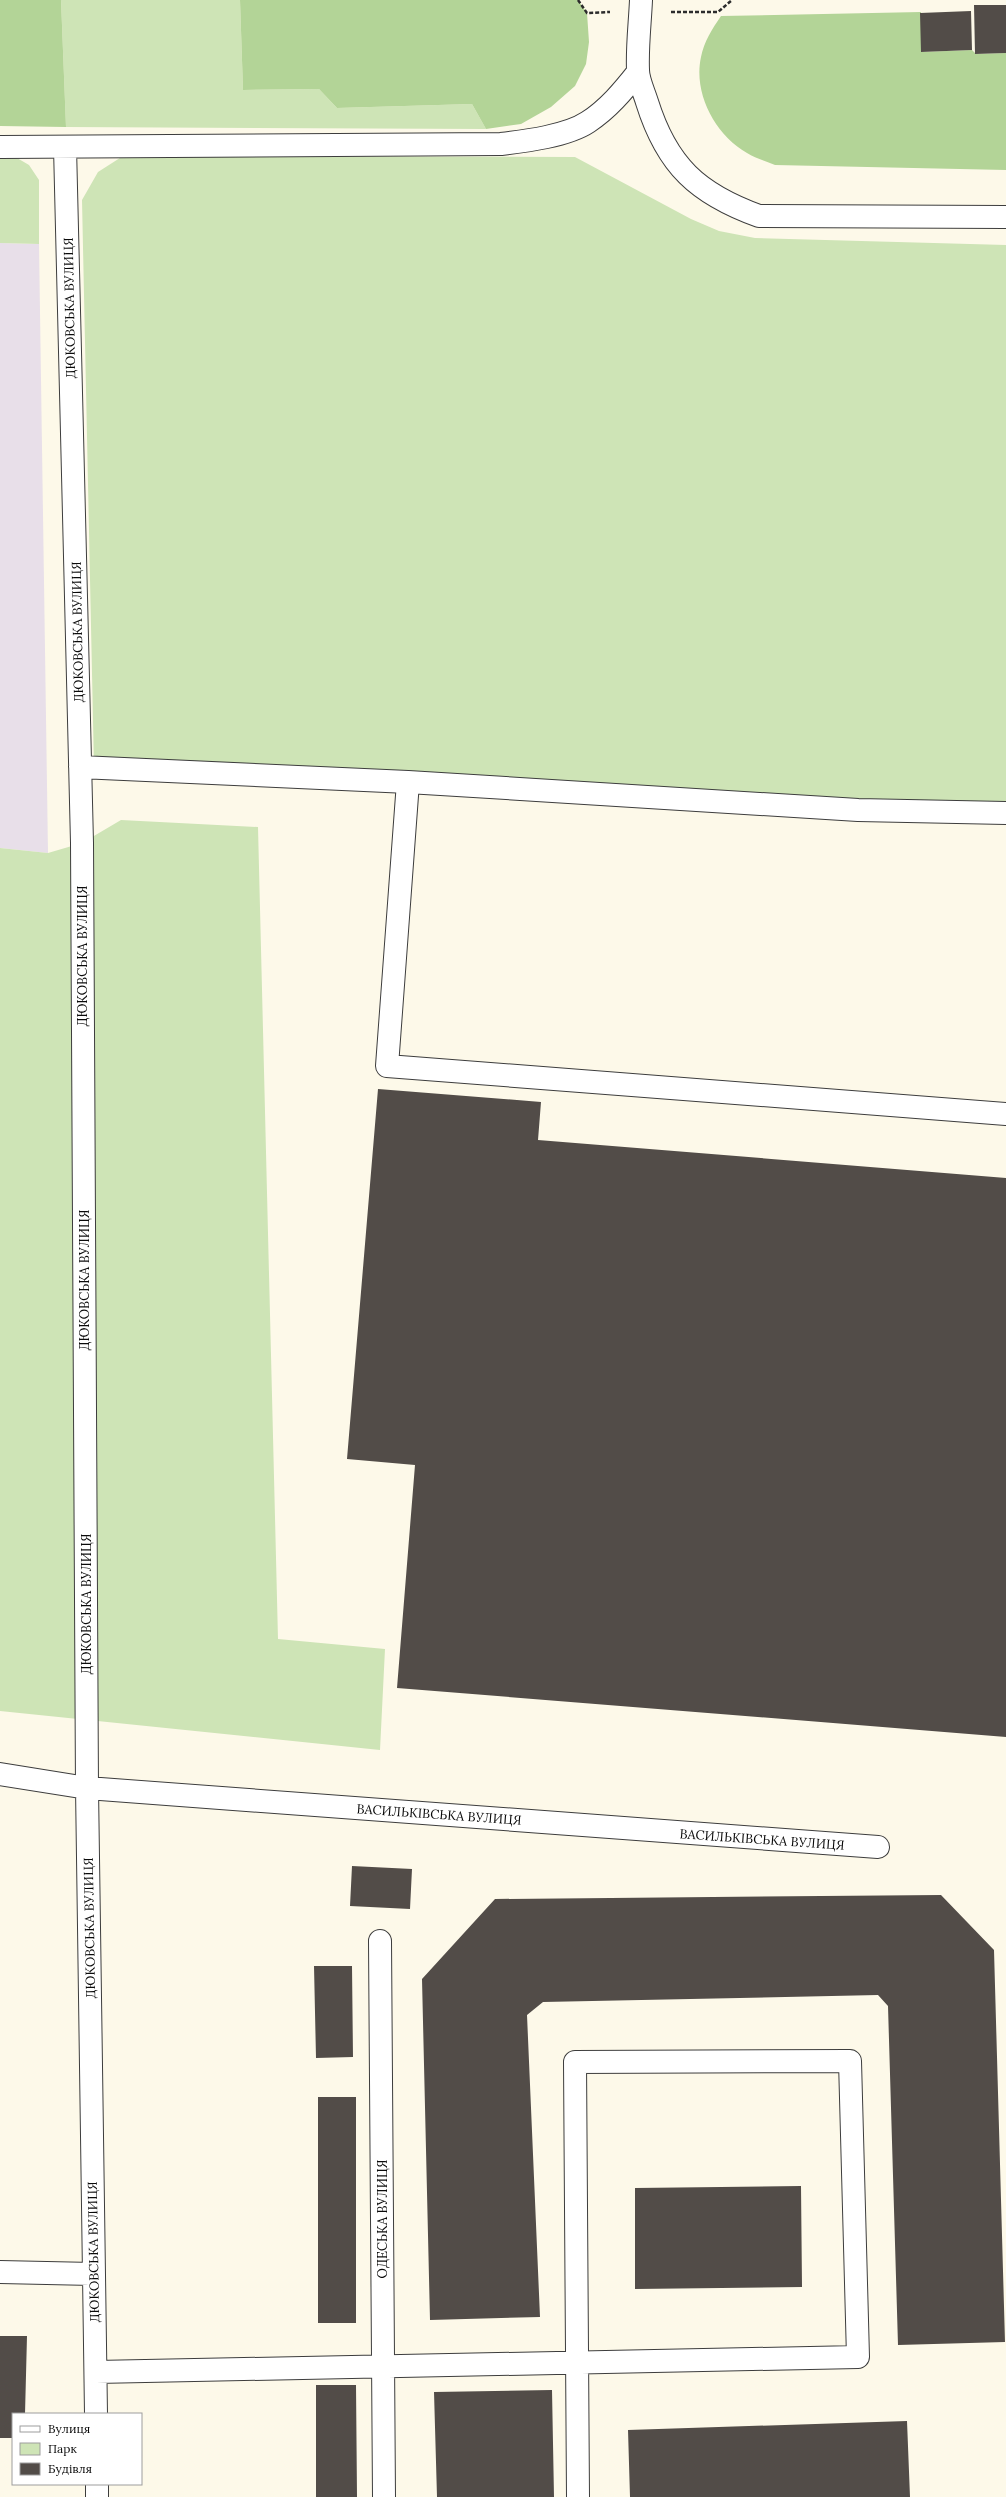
<svg xmlns="http://www.w3.org/2000/svg" width="1006" height="2497" viewBox="0 0 1006 2497" font-family="Lora,serif">
<style>
.industrial{fill:#e8dfe9}
.green{fill:#cee4b6}
.forest{fill:#b3d497}
.building{fill:#524c48}
.lines{fill:none;stroke-linecap:round;stroke-linejoin:round}
.minor-casing{stroke:#3d3d3d;stroke-width:24}
.path{stroke:#2c2c2c;stroke-width:2.5;stroke-dasharray:4 2;stroke-linecap:butt}
.minor{stroke:#fff;stroke-width:22}
.labels{text-anchor:middle;stroke-width:4;stroke-linejoin:round;paint-order:stroke}
.street-label{font-size:13px;fill:#0a0a0a;stroke:#fff}
</style>
<rect width="100%" height="100%" fill="#fdf9e9"/>
<!-- industrial -->
<path class="industrial" d="M0 243 39 244 48 853 0 848Z"/>
<!-- green -->
<path class="green" d="M61 0H240L243 90 319 89 337 108 472 104 486 129 66 127Z
M0 148 29 165 39 180V244L0 243Z
M123 156 575 157 691 219 719 231 755 238 1006 245V813L94 768 82 200 98 172Z
M121 820 258 827 278 1639 385 1649 380 1750 0 1711V848L48 853 82 843Z"/>
<!-- forest -->
<path class="forest" d="M0 0H61L66 127 0 126Z
M240 0H578L587 13 589 42 586 64 575 86 551 107 521 124 486 129 472 104 337 108 319 89 243 90Z
M921 12V52L972 50 976 54 1006 53V170L775 165C766 161 755 158 747 153 715 135 693 93 701 57 704 42 712 29 721 16Z"/>
<!-- building -->
<path class="building" d="M974 5H1006V53L975 54Z
M971 11 972 50 921 52 920 13Z
M378 1089 541 1102 538 1140 1006 1178V1737L397 1688 415 1465 347 1459Z
M352 1866 412 1869 410 1909 350 1906Z
M941 1895 994 1950 1005 2342 898 2345 888 2006 878 1995 543 2002 527 2015 540 2317 430 2320 422 1979 495 1899Z
M314 1966H352L353 2057 316 2058Z
M318 2097H356V2323H318Z
M801 2186 802 2287 635 2289V2188Z
M0 2336H27L25 2414H13V2438H0Z
M316 2385H356L357 2497H316Z
M552 2390 554 2497H437L434 2392Z
M907 2421 910 2497H630L628 2430Z"/>
<g class="lines">
<defs>
<path id="minor" d="M641 0C640 23 637 47 638 70 638 80 644 92 647 102 667 166 698 194 759 216L1006 217
M0 147 501 144C526 141 567 136 588 122 608 109 623 91 638 72
M65 147 82 843 87 1788 96 2414
M80 767 408 782
M1006 813 858 810 408 782 387 1066 1006 1114
M0 1774 87 1788 878 1847
M380 1941 384 2497
M0 2272 93 2274
M96 2372 858 2357 850 2061 575 2062 578 2497
M97 2484V2497"/>
</defs>
<!-- minor casing -->
<use href="#minor" class="minor-casing"/>
<!-- path -->
<path class="path" d="M578 0 587 13 610 12
M671 12H718L732 0"/>
<!-- minor -->
<use href="#minor" class="minor"/>
</g>
<g class="labels">
<!-- street labels -->
<g class="street-label">
<text transform="translate(69 308) rotate(-91)" y="5">ДЮКОВСЬКА ВУЛИЦЯ</text>
<text transform="translate(77 632) rotate(-91)" y="5">ДЮКОВСЬКА ВУЛИЦЯ</text>
<text transform="translate(82 956) rotate(-90)" y="5">ДЮКОВСЬКА ВУЛИЦЯ</text>
<text transform="translate(84 1280) rotate(-90)" y="5">ДЮКОВСЬКА ВУЛИЦЯ</text>
<text transform="translate(86 1604) rotate(-90)" y="5">ДЮКОВСЬКА ВУЛИЦЯ</text>
<text transform="translate(439 1814) rotate(4)" y="5">ВАСИЛЬКІВСЬКА ВУЛИЦЯ</text>
<text transform="translate(762 1839) rotate(4)" y="5">ВАСИЛЬКІВСЬКА ВУЛИЦЯ</text>
<text transform="translate(89 1928) rotate(-91)" y="5">ДЮКОВСЬКА ВУЛИЦЯ</text>
<text transform="translate(382 2219) rotate(-90)" y="5">ОДЕСЬКА ВУЛИЦЯ</text>
<text transform="translate(93 2252) rotate(-91)" y="5">ДЮКОВСЬКА ВУЛИЦЯ</text>
</g>
</g>
<!-- legend -->
<rect x="12" y="2413" width="130" height="72" fill="#ffffff" stroke="#9d9d9d"/>
<rect x="20" y="2426" width="20" height="6" fill="#ffffff" stroke="#9d9d9d"/>
<text x="48" y="2433" font-size="12" fill="#0a0a0a">Вулиця</text>
<rect x="20" y="2443" width="20" height="12" fill="#cee4b6" stroke="#9d9d9d"/>
<text x="48" y="2453" font-size="12" fill="#0a0a0a">Парк</text>
<rect x="20" y="2463" width="20" height="12" fill="#524c48" stroke="#9d9d9d"/>
<text x="48" y="2473" font-size="12" fill="#0a0a0a">Будівля</text>
</svg>
